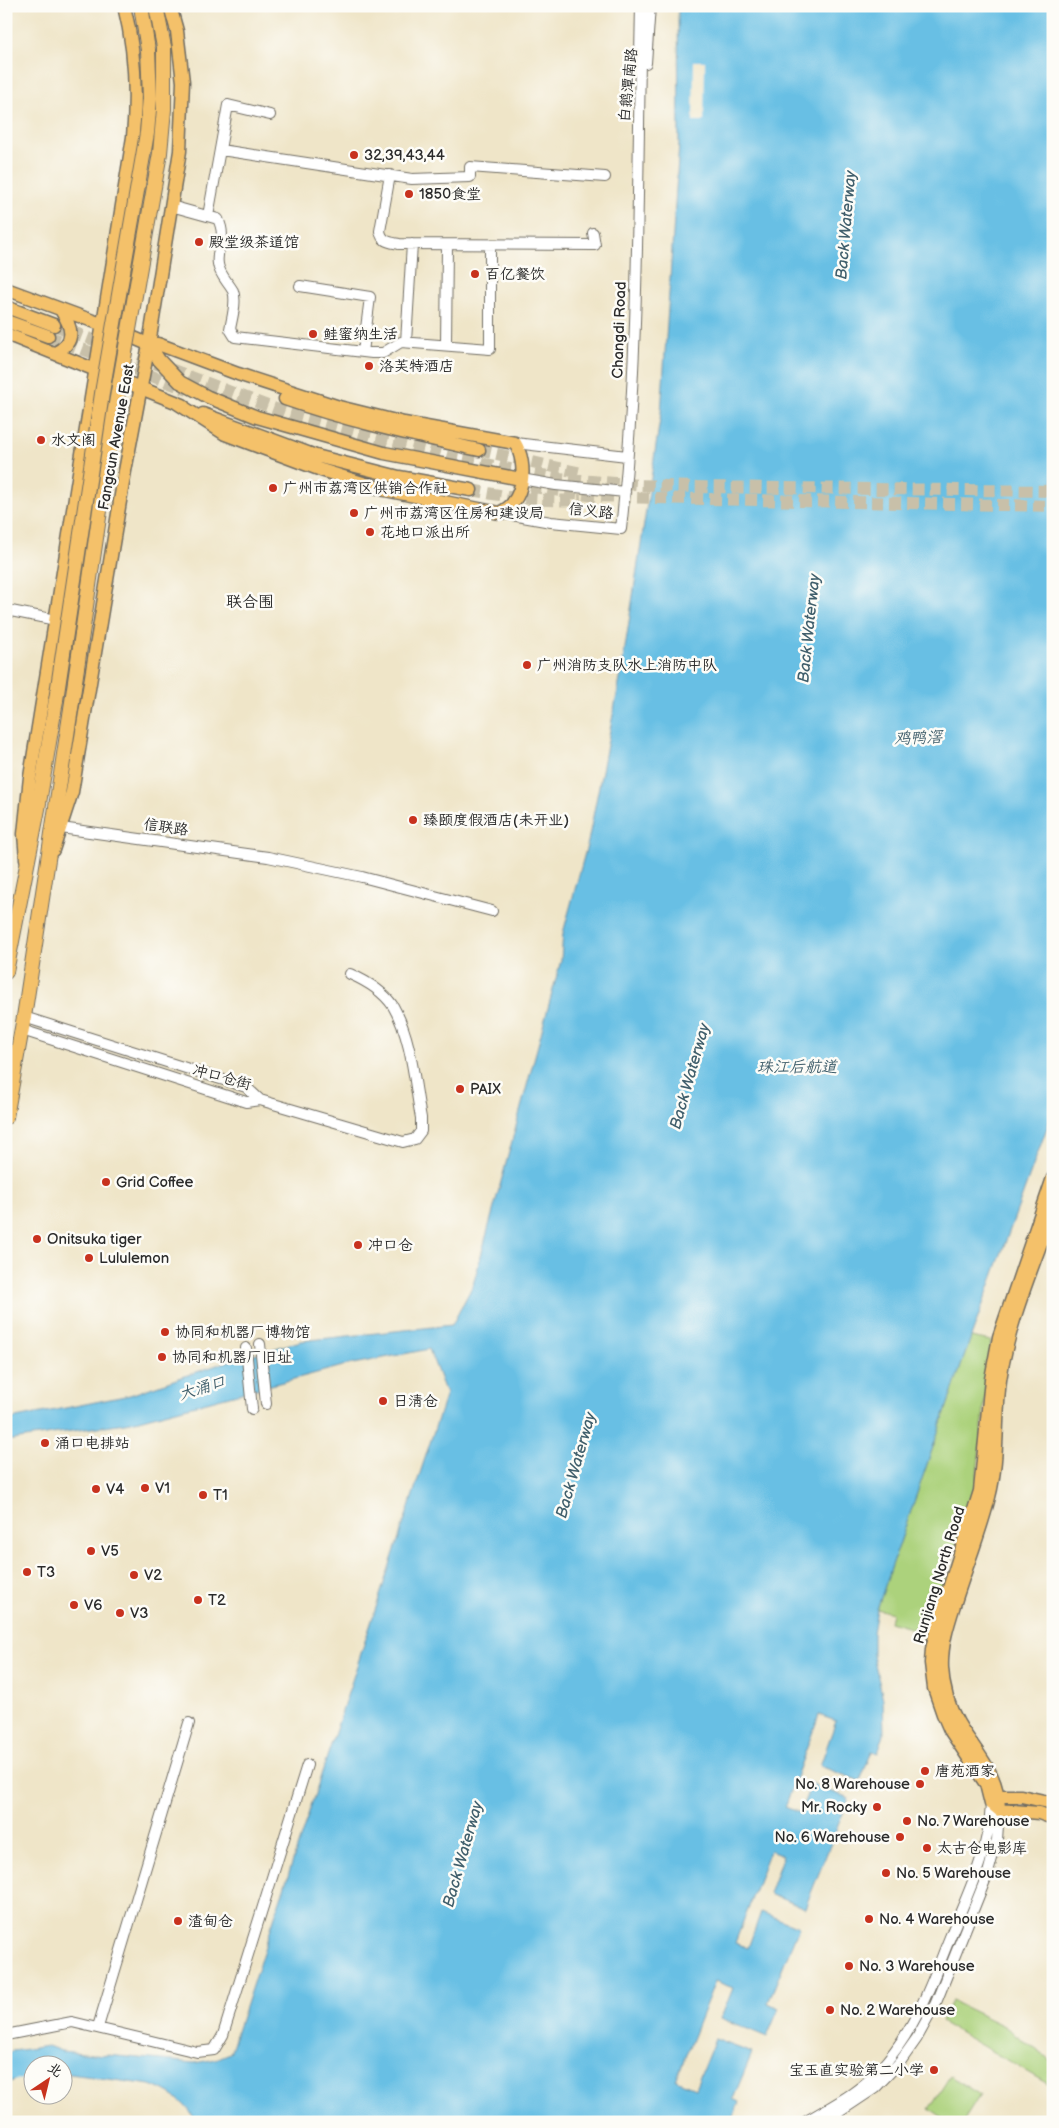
<svg xmlns="http://www.w3.org/2000/svg" width="1059" height="2128" viewBox="0 0 1059 2128" font-family="'Balsamiq Sans','LXGW WenKai TC',sans-serif">
<style>
.green{fill:#acd27c;stroke:#6c7e54}
.water{fill:#67bfe4;stroke:#497588}
.pier{fill:#efe5c8}
.lines{fill:none;stroke-linecap:round;stroke-linejoin:round}
.river{stroke:#67bfe4;stroke-width:16}
.major-tunnel{stroke:#c8c0a9;stroke-width:12;stroke-dasharray:12 6;stroke-linecap:butt}
.minor-casing{stroke:#706c62;stroke-width:12}
.major-casing{stroke:#706c62;stroke-width:15}
.highway-casing{stroke:#706c62;stroke-width:16}
.minor{stroke:#fff;stroke-width:10}
.major{stroke:#f4c16b;stroke-width:12}
.highway{stroke:#f4c16b;stroke-width:14}
.highway-bridge-casing{stroke:#706c62;stroke-width:16;stroke-linecap:butt}
.highway-bridge{stroke:#f4c16b;stroke-width:14}
.poi-dot{fill:#c8321e;stroke:#fdfcf7;stroke-width:2}
.labels{text-anchor:middle;stroke-width:5;stroke-linejoin:round;paint-order:stroke}
.street-label{font-size:15px;fill:#2b2b2b;stroke:#fdfcf7}
.poi-label{font-size:15px;fill:#2b2b2b;stroke:#fdfcf7;text-anchor:start}
.water-label{font-size:16px;font-style:italic;fill:#405f6c;stroke:#fdfcf7}
.neighbourhood-label{font-size:16px;fill:#2b2b2b;stroke:#fdfcf7}
</style>
<rect width="100%" height="100%" fill="#fdfcf7"/>
<filter id="ink" filterUnits="userSpaceOnUse"><feTurbulence type="fractalNoise" baseFrequency=".02" numOctaves="2"/><feDisplacementMap in="SourceGraphic" scale="10" xChannelSelector="R" yChannelSelector="G"/><feConvolveMatrix kernelMatrix="1 2 1 2 8 2 1 2 1" color-interpolation-filters="sRGB"/></filter>
<filter id="wash" filterUnits="userSpaceOnUse"><feTurbulence type="fractalNoise" baseFrequency=".0096" numOctaves="4" result="noise"/><feDisplacementMap in="SourceGraphic" scale="20" xChannelSelector="R" yChannelSelector="G"/><feGaussianBlur stdDeviation="1.12" result="paint"/><feColorMatrix in="noise" values="0 0 0 0 0 0 0 0 0 0 0 0 0 0 0 0 0 1.4 0 .05"/><feComposite in="paint" operator="in"/></filter>
<g filter="url(#wash)">
<rect width="100%" height="100%" fill="#efe5c8"/>
<!-- green -->
<path class="green" d="M971 1337 991 1341 976 1486 927 1633 890 1622 892 1613 877 1609Z
M952 2001 1004 2026 1053 2062V2087L941 2022Z
M950 2076 980 2095 963 2122H948L929 2109Z"/>
<!-- water -->
<path class="water" d="M678 6H1053V1111L971 1337 877 1609 873 1633V1655L883 1699 884 1735 878 1753 872 1751 860 1781 820 1766 836 1721 819 1715 785 1807 800 1813 811 1784 849 1798 805 1908 769 1894 783 1855 770 1850 735 1943 748 1948 761 1912 799 1927 768 2003 779 2008 767 2037 721 2018 733 1988 715 1981 676 2080 695 2088 715 2039 752 2053 733 2099 739 2102 732 2122H196C188 2103 169 2092 151 2085L63 2073 62 2066H32V2069H24L13 2081 6 2084V2052L48 2046 61 2051 195 2063 216 2059 230 2053 446 1394 429 1349 343 1366 131 1422 6 1441V1420L130 1395 226 1362 301 1341 452 1325 473 1285 561 960 563 933 588 842 621 674 661 413 679 144Z"/>
<!-- pier -->
<path class="pier" d="M694 61H705L704 121H693Z"/>
<g class="lines">
<!-- river -->
<path class="river" d="M6 2071 32 2072"/>
</g>
</g>
<g filter="url(#ink)">
<g class="lines">
<!-- major-tunnel -->
<path class="major-tunnel" d="M54 325 289 414 447 457 558 478 638 485 694 487 1053 491
M48 336 188 390
M479 450 581 473
M512 484 595 496 653 498 1053 506
M471 490C507 497 544 502 581 500"/>
<defs>
<path id="minor" d="M646 63 650 6
M221 150 412 179 470 177V167L605 177
M390 175 380 231C382 242 389 242 399 244L595 245 593 233
M171 206 218 219C228 240 215 247 218 264 219 274 228 282 233 291 237 301 232 318 230 329L235 337 372 353H383L401 342 490 349V245
M208 216 228 105 270 115
M300 286 370 297 363 352
M406 342 412 244
M446 345 447 245
M515 443 627 456
M521 479 556 485 625 492
M499 513 551 522 621 529C640 356 637 180 641 6
M6 610 56 620
M61 828 268 857 362 877 492 911
M24 1017 246 1087 260 1100 403 1142 415 1139 421 1131V1118C414 1081 412 1039 393 1006 383 991 366 981 350 974
M22 1030 246 1102 260 1100
M260 1344 266 1404
M246 1348 252 1409
M98 2027 189 1723
M6 2035 72 2022 197 2052 214 2050 223 2035 307 1765
M805 2122C831 2106 859 2093 879 2070 916 2030 930 1986 950 1937 968 1893 989 1852 991 1804
M824 2122 875 2088 900 2062 917 2038 935 2005 988 1873 997 1840 999 1810"/>
<path id="major" d="M6 289 101 324 155 347
M6 307 54 325
M6 321 48 336
M6 334 183 405
M149 344H158L238 374 339 407 404 423 515 443C528 464 525 503 499 513L385 490 321 470 225 434 177 403
M149 344 159 360 180 382 208 397 257 417 384 453 521 479
M55 353C77 342 72 327 61 310
M285 399C348 421 413 435 479 450
M203 414 316 456 399 477 471 490
M53 850 72 792 125 471 149 344 180 151 183 82 177 31 170 6
M26 859 24 834 30 777 133 137C137 92 135 49 124 6
M994 1800 999 1796H1021L1053 1803
M991 1804 986 1784 950 1730 943 1714 934 1688 931 1663 932 1649 938 1623 980 1491 991 1379 999 1337 1053 1178
M993 1805 999 1810 1039 1813 1053 1818
M999 1810C999 1773 975 1752 958 1723 948 1706 943 1687 942 1668 941 1645 948 1624 955 1602 966 1567 980 1533 989 1497 999 1459 995 1419 1000 1380 1008 1323 1034 1264 1053 1210"/>
<path id="highway" d="M141 6 148 50
M156 6 164 47
M6 972 38 809 56 700
M6 1117 24 1017 72 702"/>
</defs>
<!-- minor casing -->
<use href="#minor" class="minor-casing"/>
<!-- major casing -->
<use href="#major" class="major-casing"/>
<!-- highway casing -->
<use href="#highway" class="highway-casing"/>
<!-- minor -->
<use href="#minor" class="minor"/>
<!-- major -->
<use href="#major" class="major"/>
<!-- highway -->
<use href="#highway" class="highway"/>
<defs>
<path id="highway-bridge" d="M56 700 103 387 147 133 150 98 148 50
M72 702 114 415 160 153 164 109V47"/>
</defs>
<!-- highway-bridge casing -->
<use href="#highway-bridge" class="highway-bridge-casing"/>
<!-- highway-bridge -->
<use href="#highway-bridge" class="highway-bridge"/>
</g>
</g>
<!-- markers -->
<g class="poi-dot">
<circle cx="354" cy="155" r="5"/>
<circle cx="409" cy="194" r="5"/>
<circle cx="199" cy="242" r="5"/>
<circle cx="475" cy="274" r="5"/>
<circle cx="313" cy="334" r="5"/>
<circle cx="369" cy="366" r="5"/>
<circle cx="41" cy="440" r="5"/>
<circle cx="273" cy="488" r="5"/>
<circle cx="354" cy="513" r="5"/>
<circle cx="370" cy="532" r="5"/>
<circle cx="527" cy="665" r="5"/>
<circle cx="413" cy="820" r="5"/>
<circle cx="460" cy="1089" r="5"/>
<circle cx="106" cy="1182" r="5"/>
<circle cx="37" cy="1239" r="5"/>
<circle cx="358" cy="1245" r="5"/>
<circle cx="89" cy="1258" r="5"/>
<circle cx="165" cy="1332" r="5"/>
<circle cx="162" cy="1357" r="5"/>
<circle cx="383" cy="1401" r="5"/>
<circle cx="45" cy="1443" r="5"/>
<circle cx="145" cy="1488" r="5"/>
<circle cx="96" cy="1489" r="5"/>
<circle cx="203" cy="1495" r="5"/>
<circle cx="91" cy="1551" r="5"/>
<circle cx="27" cy="1572" r="5"/>
<circle cx="134" cy="1575" r="5"/>
<circle cx="198" cy="1600" r="5"/>
<circle cx="74" cy="1605" r="5"/>
<circle cx="120" cy="1613" r="5"/>
<circle cx="925" cy="1771" r="5"/>
<circle cx="920" cy="1784" r="5"/>
<circle cx="877" cy="1807" r="5"/>
<circle cx="907" cy="1821" r="5"/>
<circle cx="900" cy="1837" r="5"/>
<circle cx="927" cy="1848" r="5"/>
<circle cx="886" cy="1873" r="5"/>
<circle cx="869" cy="1919" r="5"/>
<circle cx="178" cy="1921" r="5"/>
<circle cx="849" cy="1966" r="5"/>
<circle cx="830" cy="2010" r="5"/>
<circle cx="934" cy="2070" r="5"/>
</g>
<g class="labels">
<!-- street labels -->
<g class="street-label">
<text transform="translate(628 85) rotate(-84)" y="5">白鹅潭南路</text>
<text transform="translate(619 330) rotate(-88)" y="5">Changdi Road</text>
<text transform="translate(116 437) rotate(-80)" y="5">Fangcun Avenue East</text>
<text transform="translate(591 511) rotate(6)" y="5">信义路</text>
<text transform="translate(166 827) rotate(8)" y="5">信联路</text>
<text transform="translate(222 1077) rotate(15)" y="5">冲口仓街</text>
<text transform="translate(939 1575) rotate(-73)" y="5">Runjiang North Road</text>
</g>
<!-- poi labels -->
<g class="poi-label">
<text x="364" y="160">32,39,43,44</text>
<text x="419" y="199">1850食堂</text>
<text x="209" y="247">殿堂级茶道馆</text>
<text x="485" y="279">百亿餐饮</text>
<text x="323" y="339">鲑蜜纳生活</text>
<text x="379" y="371">洛芙特酒店</text>
<text x="51" y="445">水文阁</text>
<text x="283" y="493">广州市荔湾区供销合作社</text>
<text x="364" y="518">广州市荔湾区住房和建设局</text>
<text x="380" y="537">花地口派出所</text>
<text x="537" y="670">广州消防支队水上消防中队</text>
<text x="423" y="825">臻颐度假酒店(未开业)</text>
<text x="470" y="1094">PAIX</text>
<text x="116" y="1187">Grid Coffee</text>
<text x="47" y="1244">Onitsuka tiger</text>
<text x="368" y="1250">冲口仓</text>
<text x="99" y="1263">Lululemon</text>
<text x="175" y="1337">协同和机器厂博物馆</text>
<text x="172" y="1362">协同和机器厂旧址</text>
<text x="393" y="1406">日清仓</text>
<text x="55" y="1448">涌口电排站</text>
<text x="155" y="1493">V1</text>
<text x="106" y="1494">V4</text>
<text x="213" y="1500">T1</text>
<text x="101" y="1556">V5</text>
<text x="37" y="1577">T3</text>
<text x="144" y="1580">V2</text>
<text x="208" y="1605">T2</text>
<text x="84" y="1610">V6</text>
<text x="130" y="1618">V3</text>
<text x="935" y="1776">唐苑酒家</text>
<text x="910" y="1789" text-anchor="end">No. 8 Warehouse</text>
<text x="867" y="1812" text-anchor="end">Mr. Rocky</text>
<text x="917" y="1826">No. 7 Warehouse</text>
<text x="890" y="1842" text-anchor="end">No. 6 Warehouse</text>
<text x="937" y="1853">太古仓电影库</text>
<text x="896" y="1878">No. 5 Warehouse</text>
<text x="879" y="1924">No. 4 Warehouse</text>
<text x="188" y="1926">渣甸仓</text>
<text x="859" y="1971">No. 3 Warehouse</text>
<text x="840" y="2015">No. 2 Warehouse</text>
<text x="924" y="2075" text-anchor="end">宝玉直实验第二小学</text>
</g>
<!-- water labels -->
<g class="water-label">
<text transform="translate(845 225) rotate(-85)" y="6">Back Waterway</text>
<text transform="translate(808 628) rotate(-84)" y="6">Back Waterway</text>
<text transform="translate(918 737) rotate(-2)" y="6">鸡鸭滘</text>
<text x="797" y="1072">珠江后航道</text>
<text transform="translate(689 1076) rotate(-74)" y="6">Back Waterway</text>
<text transform="translate(202 1387) rotate(-17)" y="6">大涌口</text>
<text transform="translate(575 1465) rotate(-74)" y="6">Back Waterway</text>
<text transform="translate(462 1854) rotate(-74)" y="6">Back Waterway</text>
</g>
<!-- neighbourhood labels -->
<g class="neighbourhood-label">
<text x="250" y="607">联合围</text>
</g>
</g>
<!-- margin -->
<rect width="1059" height="2128" fill="none" stroke="#fdfcf7" stroke-width="25"/>
<!-- north arrow -->
<g transform="translate(48 2080) rotate(35)"><circle r="24" fill="#fdfcf7" stroke="#a9a8a5"/>
<path d="M0-4L9 19L0 12L-9 19Z" fill="#c8321e"/>
<text y="-8" font-size="14" font-weight="bold" text-anchor="middle" fill="#2b2b2b">北</text>
</g>
</svg>
